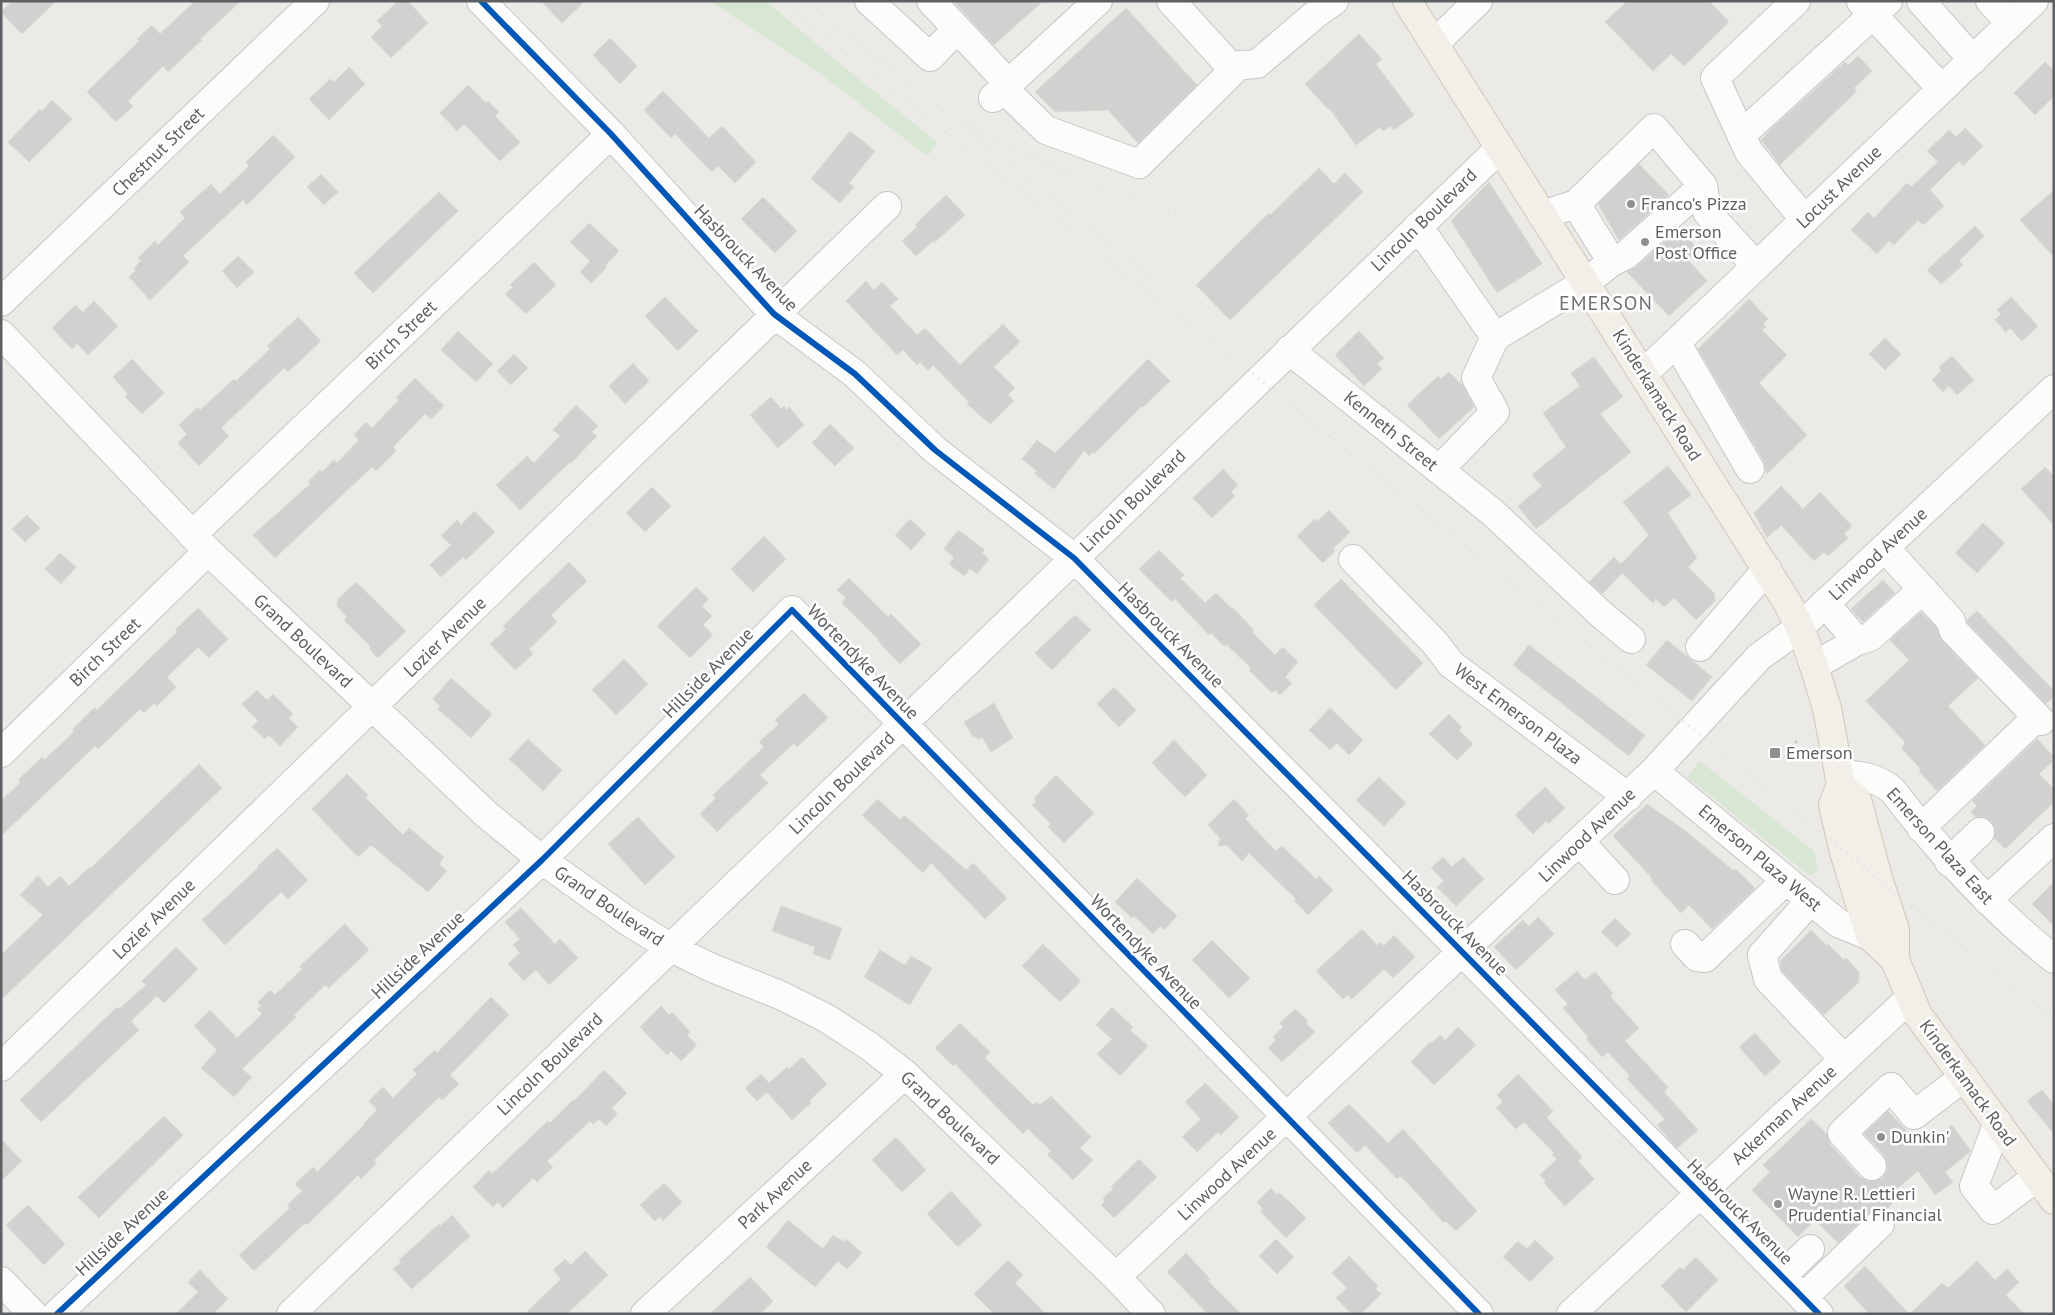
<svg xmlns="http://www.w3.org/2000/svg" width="2055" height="1315" viewBox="0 0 2055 1315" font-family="'PT Sans',sans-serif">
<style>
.green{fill:#d8e6d4}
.building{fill:#d2d1cf;stroke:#dad9d6}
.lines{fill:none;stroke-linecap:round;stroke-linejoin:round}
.minor-casing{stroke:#c6c6c6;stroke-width:30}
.major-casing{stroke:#d0c7b8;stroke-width:30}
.path{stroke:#c7cac8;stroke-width:3;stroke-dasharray:5 2.5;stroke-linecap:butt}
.minor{stroke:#fcfcfb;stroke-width:28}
.major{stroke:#f2efe9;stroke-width:28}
.rail{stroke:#e2e2e2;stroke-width:4;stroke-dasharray:1 6;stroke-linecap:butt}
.cycleway-casing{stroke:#fff;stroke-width:9}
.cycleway{stroke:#0057b8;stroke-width:6}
.poi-dot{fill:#8f9091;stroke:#fff;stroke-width:2}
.labels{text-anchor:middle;stroke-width:5;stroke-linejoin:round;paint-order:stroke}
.street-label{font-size:18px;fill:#5d6063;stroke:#fff}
.poi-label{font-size:18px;fill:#5d6063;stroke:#fff;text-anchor:start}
.quarter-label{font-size:20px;letter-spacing:1px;fill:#6e7275;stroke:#fff}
</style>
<rect width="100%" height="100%" fill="#ebeae7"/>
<!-- green -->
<path class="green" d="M710 1H766L833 58 938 143 927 156 822 75Z
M1700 761 1815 852 1818 870 1810 876 1687 777Z"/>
<!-- building -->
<path class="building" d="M12 1H56L22 34 1 12Z
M195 1H241L200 39 202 40 168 72 163 66 128 101 133 106 116 122 87 92 139 41 137 39 152 25 160 34Z
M398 1H408L428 23 391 58 371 37 382 26 377 21Z
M541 1H585L562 23Z
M953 1H1043L994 45Z
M1627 1H1709L1729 22 1684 66 1671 54 1653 71 1605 22Z
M1126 8 1197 85 1138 143 1108 110 1055 112 1035 92Z
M1359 34 1382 59 1376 64 1414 115 1394 130 1391 126 1383 131 1380 127 1356 145 1329 108 1328 109 1305 84Z
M610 38 637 66 620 84 593 55Z
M1858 56 1872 71 1854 88 1857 91 1780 165 1761 140 1773 127 1845 62 1848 65Z
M2045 62 2054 71V96L2035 115 2014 93Z
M349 67 365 84 329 120 309 99 330 79 334 82Z
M468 85 486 103 488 101 499 112 495 116 520 142 500 161 464 124 457 131 440 113Z
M663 91 709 138 722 126 756 162 735 183 718 166 712 172 675 134 671 138 644 110Z
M52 100 72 119 29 162 8 142 40 109 42 111Z
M1965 128 1983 146 1963 166 1959 161 1930 190 1944 206 1923 225 1918 220 1894 245 1889 241 1877 254 1851 230 1868 212 1874 218 1907 183 1911 187 1938 162 1927 151 1949 130 1956 137Z
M850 131 875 151 849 183 854 187 840 203 811 179Z
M273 135 295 157 247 205 243 200 183 256 189 262 150 300 129 277 136 270 134 268 141 261 138 258 155 241 158 245 185 218 180 212 211 184 220 194 249 166 246 162Z
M1639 164 1669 195 1619 240 1598 204Z
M1319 168 1334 184 1345 173 1363 192 1230 320 1196 285 1269 213 1270 215Z
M321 174 338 192 324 205 307 187Z
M1489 182 1542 264 1497 293 1451 221Z
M2054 190V257L2020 220Z
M439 192 458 211 373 293 354 273Z
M946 195 965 215 934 243 933 241 916 256 902 241 917 227 915 225Z
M763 197 797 231 775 253 741 219Z
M589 223 619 251 606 265 607 267 591 283 580 272 590 261 570 242Z
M1975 226 1984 236 1959 261 1963 265 1941 284 1927 270Z
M1679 229 1698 249 1688 260 1707 281 1669 316 1627 272 1636 267Z
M238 256 254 272 237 288 222 271Z
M534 262 556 285 526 314 505 294 513 287 510 285Z
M866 281 874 290 882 282 898 299 890 306 917 335 925 328 960 365 1003 324 1020 342 994 367 1015 388 1008 395 1014 401 990 424 967 404 969 402 933 365 928 370 920 362 917 365 903 350 897 355 846 301Z
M665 297 698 331 678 351 645 316Z
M2011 297 2038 326 2022 341 2010 328 2006 332 1995 320 2001 314 1997 310Z
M1749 299 1768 319 1763 324 1766 327 1762 330 1787 355 1759 383 1807 435 1767 474 1764 461 1698 349Z
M94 301 118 326 88 355 77 344 72 349 52 328 75 305 83 312Z
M298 317 321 341 288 372 284 368 221 428 229 436 199 466 178 443 187 434 179 425 198 407 200 410 234 379 236 381 270 349 267 346Z
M458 331 493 364 476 382 441 350Z
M1359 331 1384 358 1377 364 1382 369 1364 386 1335 355Z
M1885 338 1901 354 1885 370 1869 354Z
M514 354 528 368 511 385 497 371Z
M1952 356 1974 380 1957 395 1949 386 1943 392 1932 380 1941 371 1939 367Z
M1594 357 1623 397 1600 414 1631 452 1536 529 1518 506 1542 486 1532 475 1566 447 1543 413 1580 386 1571 373Z
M132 359 164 393 142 414 125 397 128 394 113 377Z
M1148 359 1170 381 1143 407 1142 406 1094 454 1093 452 1089 456 1084 451 1054 489 1035 474 1037 471 1022 459 1037 440 1055 453Z
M633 363 649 381 625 404 609 386Z
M1449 372 1463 386 1474 407 1439 439 1407 405 1438 376 1441 379Z
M415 378 444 406 431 419 425 414 393 447 396 451 376 471 372 467 275 558 253 535 310 484 308 482 320 470 322 472 334 460 337 463 359 440 354 435 366 422 372 428 399 400 396 398Z
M771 397 781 409 784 406 787 410 789 407 804 425 778 448 750 415Z
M576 405 598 426 592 432 597 436 571 463 570 462 520 510 496 485 527 456 534 463 560 436 553 430Z
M830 424 854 448 835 466 812 443Z
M1668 466 1691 495 1668 513 1697 558 1688 567 1714 593 1715 601 1696 620 1674 598 1664 607 1656 599 1653 603 1622 573 1602 594 1589 582 1614 557 1621 564 1649 535 1623 502Z
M2045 467 2054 476V525L2021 489Z
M1223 469 1238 485 1231 492 1235 496 1212 518 1193 498Z
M1781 486 1803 509 1820 492 1852 526 1844 534 1848 538 1828 556 1824 552 1814 561 1781 525 1767 538 1754 513Z
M652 487 671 506 645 532 626 513Z
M1329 510 1350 532 1333 549 1335 551 1323 563 1297 536 1315 519 1318 521Z
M474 511 495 532 466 560 463 557 441 577 430 565 451 545 441 536 457 520 461 525Z
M27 515 40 528 25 542 12 529Z
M910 519 926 534 911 550 895 535Z
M1983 523 2005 543 1977 573 1955 553Z
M958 530 985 550 982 553 989 559 977 574 970 569 964 576 949 564 954 557 944 549Z
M764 536 786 559 753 592 731 569Z
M1159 550 1184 575 1180 578 1205 603 1216 593 1232 609 1233 608 1254 630 1252 632 1275 655 1283 647 1298 662 1285 677 1292 683 1280 695 1275 690 1272 693 1249 670 1251 668 1226 644 1224 646 1211 633 1209 635 1175 599 1172 602 1139 569Z
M60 553 76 567 61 584 45 569Z
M569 562 587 581 551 615 557 622 529 649 533 654 515 670 490 644 506 629 503 626Z
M849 578 888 617 891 614 921 644 900 664 878 641 879 640 842 603 846 598 837 590Z
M1341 579 1423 663 1396 690 1314 605Z
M1883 580 1895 593 1863 622 1851 609Z
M356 582 406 631 378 658 370 650V646L344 620 347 617 337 606 338 599Z
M696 587 709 599 702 606 712 616 703 625 713 635 690 658 657 626Z
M198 608 228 639 209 658 198 647 167 677 176 687 157 706 154 703 144 713 140 709 98 749 95 746 1 836V801L21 782 18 780 42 757 44 760 74 732 72 730 95 707 97 710 177 632 175 630Z
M1977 611 2054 691V696L2046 704 1967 622V620Z
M1921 612 1937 628 1942 641 1978 678 1948 706 1985 745 1937 791 1919 771 1921 769 1902 749 1905 742 1866 701 1909 660 1890 640Z
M1075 615 1091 630 1052 670 1035 653Z
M1667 640 1712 677 1692 701 1646 665Z
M1529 645 1645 735 1629 756 1513 665Z
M624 659 648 684 616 715 592 690Z
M451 678 492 714 471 738 438 709 440 706 433 699Z
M1114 687 1136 710 1119 727 1097 704Z
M257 690 267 700 273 694 293 714 289 718 298 727 280 746 269 735 265 739 252 727 258 721 242 704Z
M804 693 828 718 797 747 794 743 760 775 768 783 717 832 700 814 716 798 713 795 764 747 759 742 779 724 775 720Z
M994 703 1013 738 991 752 982 737 978 740 975 736 973 737 964 722Z
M1330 708 1363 740 1349 755 1337 743 1330 750 1309 730Z
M1449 714 1462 727 1459 730 1473 744 1457 760 1429 734Z
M528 739 562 770 543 791 509 759Z
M2037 739 2054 757V760L2039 774 2054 789V802L2005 849 1994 838 1995 829 1992 822 1984 817H1975L1971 812 1977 806 1972 801Z
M1174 740 1207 775 1185 797 1152 763Z
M199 764 222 788 1 1000V955L43 915 20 895 38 876 48 887 60 876 69 886 90 867 91 868Z
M347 774 368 795 366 798 403 835 409 828 444 857 439 864 447 871 428 892 371 845 358 857 312 809Z
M1056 775 1094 813 1064 843 1048 827 1051 824 1032 805 1036 801 1034 798Z
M1379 777 1406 803 1384 826 1356 800Z
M1545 787 1565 808 1548 824 1546 821 1533 834 1515 815Z
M878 799 900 820 904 815 966 870 973 863 1007 898 985 919 931 863 923 873 862 815Z
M1234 799 1249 815 1245 819 1276 851 1282 846 1316 879 1319 876 1333 890 1308 915 1294 900 1296 899 1249 853 1242 861 1227 845 1218 846 1220 838 1208 825Z
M1647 804 1683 829 1734 871 1736 869 1755 888 1712 929 1689 905 1681 913 1651 880 1652 878 1613 836Z
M638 817 675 857 645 885 608 844Z
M277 848 308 880 288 899 281 892 225 945 202 920 258 868 257 867Z
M1443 857 1452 867 1463 857 1484 879 1456 906 1437 887 1444 881 1431 868Z
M1137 878 1177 916 1164 930 1160 926 1153 934 1134 916 1132 918 1115 902Z
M2054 882V926L2032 904Z
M781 906 842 928 830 960 813 954 815 947 772 931Z
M521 908 555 944 560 939 578 958 549 985 536 970 524 981 508 964 520 953 513 945 520 939 505 922Z
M1538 917 1554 934 1516 970 1494 947 1523 920 1529 926Z
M1615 918 1631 934 1617 947 1601 932Z
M345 924 369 950 329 988 325 985 294 1015 296 1017 242 1069 252 1077 234 1097 201 1068 217 1050 194 1026 210 1010 237 1038 262 1014 257 1009 261 1006 258 1002 270 990 275 995 302 969 300 966Z
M1362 929 1377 945 1380 942 1384 946 1394 935 1415 957 1393 978 1384 969 1352 999 1347 995 1343 999 1316 971Z
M1811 930 1827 946 1828 944 1844 960 1846 958 1859 972V982L1824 1015 1782 971 1780 961Z
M1212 940 1250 978 1229 998 1192 960Z
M1043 944 1081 981 1060 1002 1022 966Z
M176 947 198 969 164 1003 157 996 131 1021 139 1030 41 1122 20 1100 117 1007 119 1009 146 985 142 981Z
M880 950 905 965 911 956 932 968 910 1005 864 977Z
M1577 971 1585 980 1595 972 1613 993 1610 996 1639 1028 1625 1041 1668 1087 1664 1092 1698 1130 1677 1148 1657 1125 1665 1119 1627 1079 1630 1076 1608 1052 1602 1057 1586 1039 1588 1037 1563 1008 1568 1004 1555 990Z
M491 997 509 1015 450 1075 459 1084 442 1100 439 1097 374 1160 377 1163 361 1179 358 1175 307 1225 305 1223 254 1271 239 1255 290 1208 287 1205 302 1191 295 1184 313 1167 317 1172 365 1124 364 1123 377 1110 369 1101 383 1087 393 1098 417 1074 413 1070 435 1050 437 1053Z
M661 1006 669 1015 672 1012 690 1032 687 1035 697 1045 681 1061 671 1051 667 1055 640 1027Z
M1112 1007 1133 1027 1130 1030 1148 1046 1120 1076 1097 1054 1112 1039 1096 1025Z
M1295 1009 1308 1021 1306 1023 1315 1032 1282 1062 1268 1048 1276 1040 1273 1037 1283 1027 1280 1023Z
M960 1023 990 1052 985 1058 1033 1105 1037 1102 1040 1105 1051 1096 1091 1137 1080 1148 1093 1160 1073 1180 1047 1154 1051 1151 1028 1129 1023 1134 955 1064 953 1066 935 1048Z
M1458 1027 1476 1045 1434 1085 1411 1062 1430 1042 1432 1043 1440 1035 1445 1040Z
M1755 1033 1781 1062 1765 1076 1739 1047Z
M802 1057 827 1084 809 1101 811 1103 792 1120 767 1092 757 1101 745 1088 761 1074 769 1083 787 1067 789 1069Z
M604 1070 627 1093 612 1108 617 1114 606 1126 599 1119 593 1124 590 1121 547 1161 553 1167 537 1182 533 1178 503 1208 498 1202 493 1207 473 1187 489 1170 492 1174 548 1121 550 1123 573 1100 574 1101Z
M1518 1074 1553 1111 1547 1118 1582 1157 1578 1161 1594 1179 1565 1206 1544 1183 1546 1181 1540 1175 1557 1159 1552 1155 1554 1153 1524 1122 1516 1129 1496 1108 1503 1102 1497 1095Z
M1205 1083 1239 1117 1221 1135 1218 1132 1197 1152 1182 1137 1201 1119 1185 1102Z
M2042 1090 2054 1105V1134L2027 1101Z
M1349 1104 1388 1143 1403 1129 1477 1211 1456 1231 1446 1221 1444 1223 1405 1180 1400 1176 1397 1179 1365 1145 1357 1153 1328 1123Z
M1888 1111 1922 1147 1952 1125 1971 1151 1945 1172 1953 1182 1935 1195 1918 1171 1887 1197 1893 1203 1886 1210 1877 1209 1870 1212 1838 1243 1815 1220 1798 1237 1752 1190 1770 1172 1763 1165 1811 1119 1827 1134 1830 1144 1860 1177 1868 1181H1875L1882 1178 1887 1170V1162L1884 1155 1864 1134Z
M164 1116 183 1135 99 1218 78 1197Z
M896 1137 926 1170 902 1192 872 1160Z
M1 1139 22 1161 1 1181Z
M1139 1159 1157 1177 1114 1218 1101 1205 1105 1201 1103 1198 1113 1189 1111 1187Z
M664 1183 682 1202 663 1221 659 1217 655 1221 640 1205Z
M1271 1188 1277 1195 1279 1193 1290 1202 1306 1218 1286 1238 1260 1211 1263 1209 1257 1202Z
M951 1191 982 1225 958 1247 927 1214Z
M28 1205 65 1244 44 1265 6 1225Z
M452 1215 470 1236 412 1289 393 1269 401 1262 399 1260 439 1224 440 1226Z
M788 1220 823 1249 833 1235 844 1242 846 1239 862 1253 847 1269 838 1261 815 1287 766 1247Z
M1276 1239 1294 1257 1277 1274 1259 1256Z
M1535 1240 1554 1258 1530 1282 1503 1257 1518 1241 1527 1249Z
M585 1251 608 1275 567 1314H525L561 1279 553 1270 565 1259 571 1265Z
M1186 1253 1210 1279 1208 1281 1241 1314H1208L1167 1272Z
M1349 1256 1378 1286 1375 1289 1381 1294 1361 1314H1352L1336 1298 1347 1288 1332 1273Z
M1696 1257 1718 1280 1686 1312 1661 1286 1680 1267 1683 1270Z
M1008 1260 1023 1275 1015 1283 1046 1314H994L974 1294Z
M1977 1261 1995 1280 2007 1269 2019 1282 2006 1295 2024 1314H1910L1942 1283 1948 1288Z
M1865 1266 1909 1314H1869L1844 1286Z
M200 1270 228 1299 213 1314H176L198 1292 188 1282Z
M750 1277 773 1301 760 1314H710Z"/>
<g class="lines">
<defs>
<path id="minor" d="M481 1 611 134 774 314 855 374 935 450 1074 558 1819 1314
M869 1 930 57 957 29
M931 1 1009 84
M1171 1 1230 66 1257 64 1317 13 1334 1
M1796 1 1715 78 1749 152 1805 220
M1921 1 1973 60
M1990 1 2011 23
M1861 2 1942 89
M1434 44 1478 1
M1004 89 1046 130 1139 164 1239 65
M993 98 1098 1
M1741 135 1888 1
M1576 204 1654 128 1703 186 1707 212 1756 266
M1418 226 1495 337 1586 282 1612 262 1576 204 1542 215
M1612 262 1626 255 1703 186
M1 302 315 1
M1 334 208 551 486 814 542 860 626 920 671 948 712 968 780 995 826 1018 869 1046 905 1074 1116 1277 1151 1314
M1676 342 1750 469
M1289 350 1492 512 1602 615 1631 639
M1643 374 2034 1
M1439 470 1495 412 1476 378 1495 337
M192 535 611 134
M1885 548 1951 621 1953 630 2041 721
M1353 559 1435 643 1451 664 1628 797
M1857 641 1870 637 1923 589
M1700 647 1767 569
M1814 666 1857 641 1825 603
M1 753 208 551
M1654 771 1838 923 1870 936
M1839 774C1860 775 1877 777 1893 791 1941 854 1991 909 2054 959
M1921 828 2037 717
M1580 842 1615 880
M1949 862 1980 832
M1811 900 1762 955 1768 979 1844 1059
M1987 900 2054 838
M1685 944 1697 957 1705 958 1786 880
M1 1067 887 206
M1998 1123 1974 1186 1993 1210 2037 1177
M1872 1166 1842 1133 1891 1087 1914 1115 1964 1077
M1782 1276 1810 1249
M1116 1277 1654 771 1759 657 1800 627 2054 389
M1 1281 33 1314
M1803 1298 1880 1224
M57 1314 542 860 792 610 1479 1314
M291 1314 1500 148
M645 1314 905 1074
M1571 1314 1910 998"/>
<path id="major" d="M1407 1 1787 602 1800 627 1814 666 1827 708 1841 785 1833 805 1844 852 1870 936 1895 960
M1841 785 1857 799 1878 878 1895 930V960L1918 1015 2054 1200"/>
</defs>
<!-- minor casing -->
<use href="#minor" class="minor-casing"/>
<!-- major casing -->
<use href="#major" class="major-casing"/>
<!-- path -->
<path class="path" d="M1790 748 1797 741"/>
<!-- minor -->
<use href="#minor" class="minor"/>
<!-- major -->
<use href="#major" class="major"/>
<!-- rail -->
<path class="rail" d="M780 1 1259 379 2054 1020
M806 1 1155 280
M964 120C1034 166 1117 190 1195 220"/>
<defs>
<path id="cycleway" d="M481 1 611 134 774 314 855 374 935 450 1074 558 1819 1314
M57 1314 542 860 792 610 1479 1314"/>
</defs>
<!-- cycleway casing -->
<use href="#cycleway" class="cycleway-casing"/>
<!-- cycleway -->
<use href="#cycleway" class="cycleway"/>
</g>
<!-- markers -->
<g class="poi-dot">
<circle cx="1631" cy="204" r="5"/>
<circle cx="1645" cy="242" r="5"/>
<rect x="1769" y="747" width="12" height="12" rx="2.5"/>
<circle cx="1881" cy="1137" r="5"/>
<circle cx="1778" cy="1204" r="5"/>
</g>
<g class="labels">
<!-- street labels -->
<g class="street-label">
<text transform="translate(158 152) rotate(-44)" y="6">Chestnut Street</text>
<text transform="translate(1839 187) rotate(-44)" y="6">Locust Avenue</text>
<text transform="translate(1424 220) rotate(-44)" y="6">Lincoln Boulevard</text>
<text transform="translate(746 258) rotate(46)" y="6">Hasbrouck Avenue</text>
<text transform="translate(401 335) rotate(-44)" y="6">Birch Street</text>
<text transform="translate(1657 395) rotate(58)" y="6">Kinderkamack Road</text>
<text transform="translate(1391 431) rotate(39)" y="6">Kenneth Street</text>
<text transform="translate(1133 501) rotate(-44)" y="6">Lincoln Boulevard</text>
<text transform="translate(1878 554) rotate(-43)" y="6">Linwood Avenue</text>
<text transform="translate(1171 635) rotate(45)" y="6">Hasbrouck Avenue</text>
<text transform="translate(445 637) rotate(-44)" y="6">Lozier Avenue</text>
<text transform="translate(303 641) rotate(43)" y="6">Grand Boulevard</text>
<text transform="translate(105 652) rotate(-44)" y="6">Birch Street</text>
<text transform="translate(863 662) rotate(46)" y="6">Wortendyke Avenue</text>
<text transform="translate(708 673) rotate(-45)" y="6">Hillside Avenue</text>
<text transform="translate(1518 714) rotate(37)" y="6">West Emerson Plaza</text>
<text transform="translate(842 783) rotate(-44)" y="6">Lincoln Boulevard</text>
<text transform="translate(1587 835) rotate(-44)" y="6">Linwood Avenue</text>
<text transform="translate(1940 846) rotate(48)" y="6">Emerson Plaza East</text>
<text transform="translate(1760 858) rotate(40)" y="6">Emerson Plaza West</text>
<text transform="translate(609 906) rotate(34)" y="6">Grand Boulevard</text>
<text transform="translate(154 919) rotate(-44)" y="6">Lozier Avenue</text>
<text transform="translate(1455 923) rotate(45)" y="6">Hasbrouck Avenue</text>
<text transform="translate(1146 952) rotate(46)" y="6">Wortendyke Avenue</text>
<text transform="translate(418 955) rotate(-43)" y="6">Hillside Avenue</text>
<text transform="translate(550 1064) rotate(-44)" y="6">Lincoln Boulevard</text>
<text transform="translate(1968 1083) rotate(54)" y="6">Kinderkamack Road</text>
<text transform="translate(1784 1115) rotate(-43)" y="6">Ackerman Avenue</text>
<text transform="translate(950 1118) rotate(43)" y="6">Grand Boulevard</text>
<text transform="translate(1227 1174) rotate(-43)" y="6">Linwood Avenue</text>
<text transform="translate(775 1194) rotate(-43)" y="6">Park Avenue</text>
<text transform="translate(1740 1212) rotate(45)" y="6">Hasbrouck Avenue</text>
<text transform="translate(122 1232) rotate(-43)" y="6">Hillside Avenue</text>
</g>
<!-- poi labels -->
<g class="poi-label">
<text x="1641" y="210">Franco's Pizza</text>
<text x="1655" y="238">Emerson<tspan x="1655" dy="21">Post Office</tspan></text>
<text x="1786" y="759">Emerson</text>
<text x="1891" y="1143">Dunkin'</text>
<text x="1788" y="1200">Wayne R. Lettieri<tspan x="1788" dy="21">Prudential Financial</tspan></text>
</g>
<!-- quarter labels -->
<g class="quarter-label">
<text x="1606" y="310">EMERSON</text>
</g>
</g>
<!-- border -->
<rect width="2055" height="1315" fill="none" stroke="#5d6063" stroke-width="5"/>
</svg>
